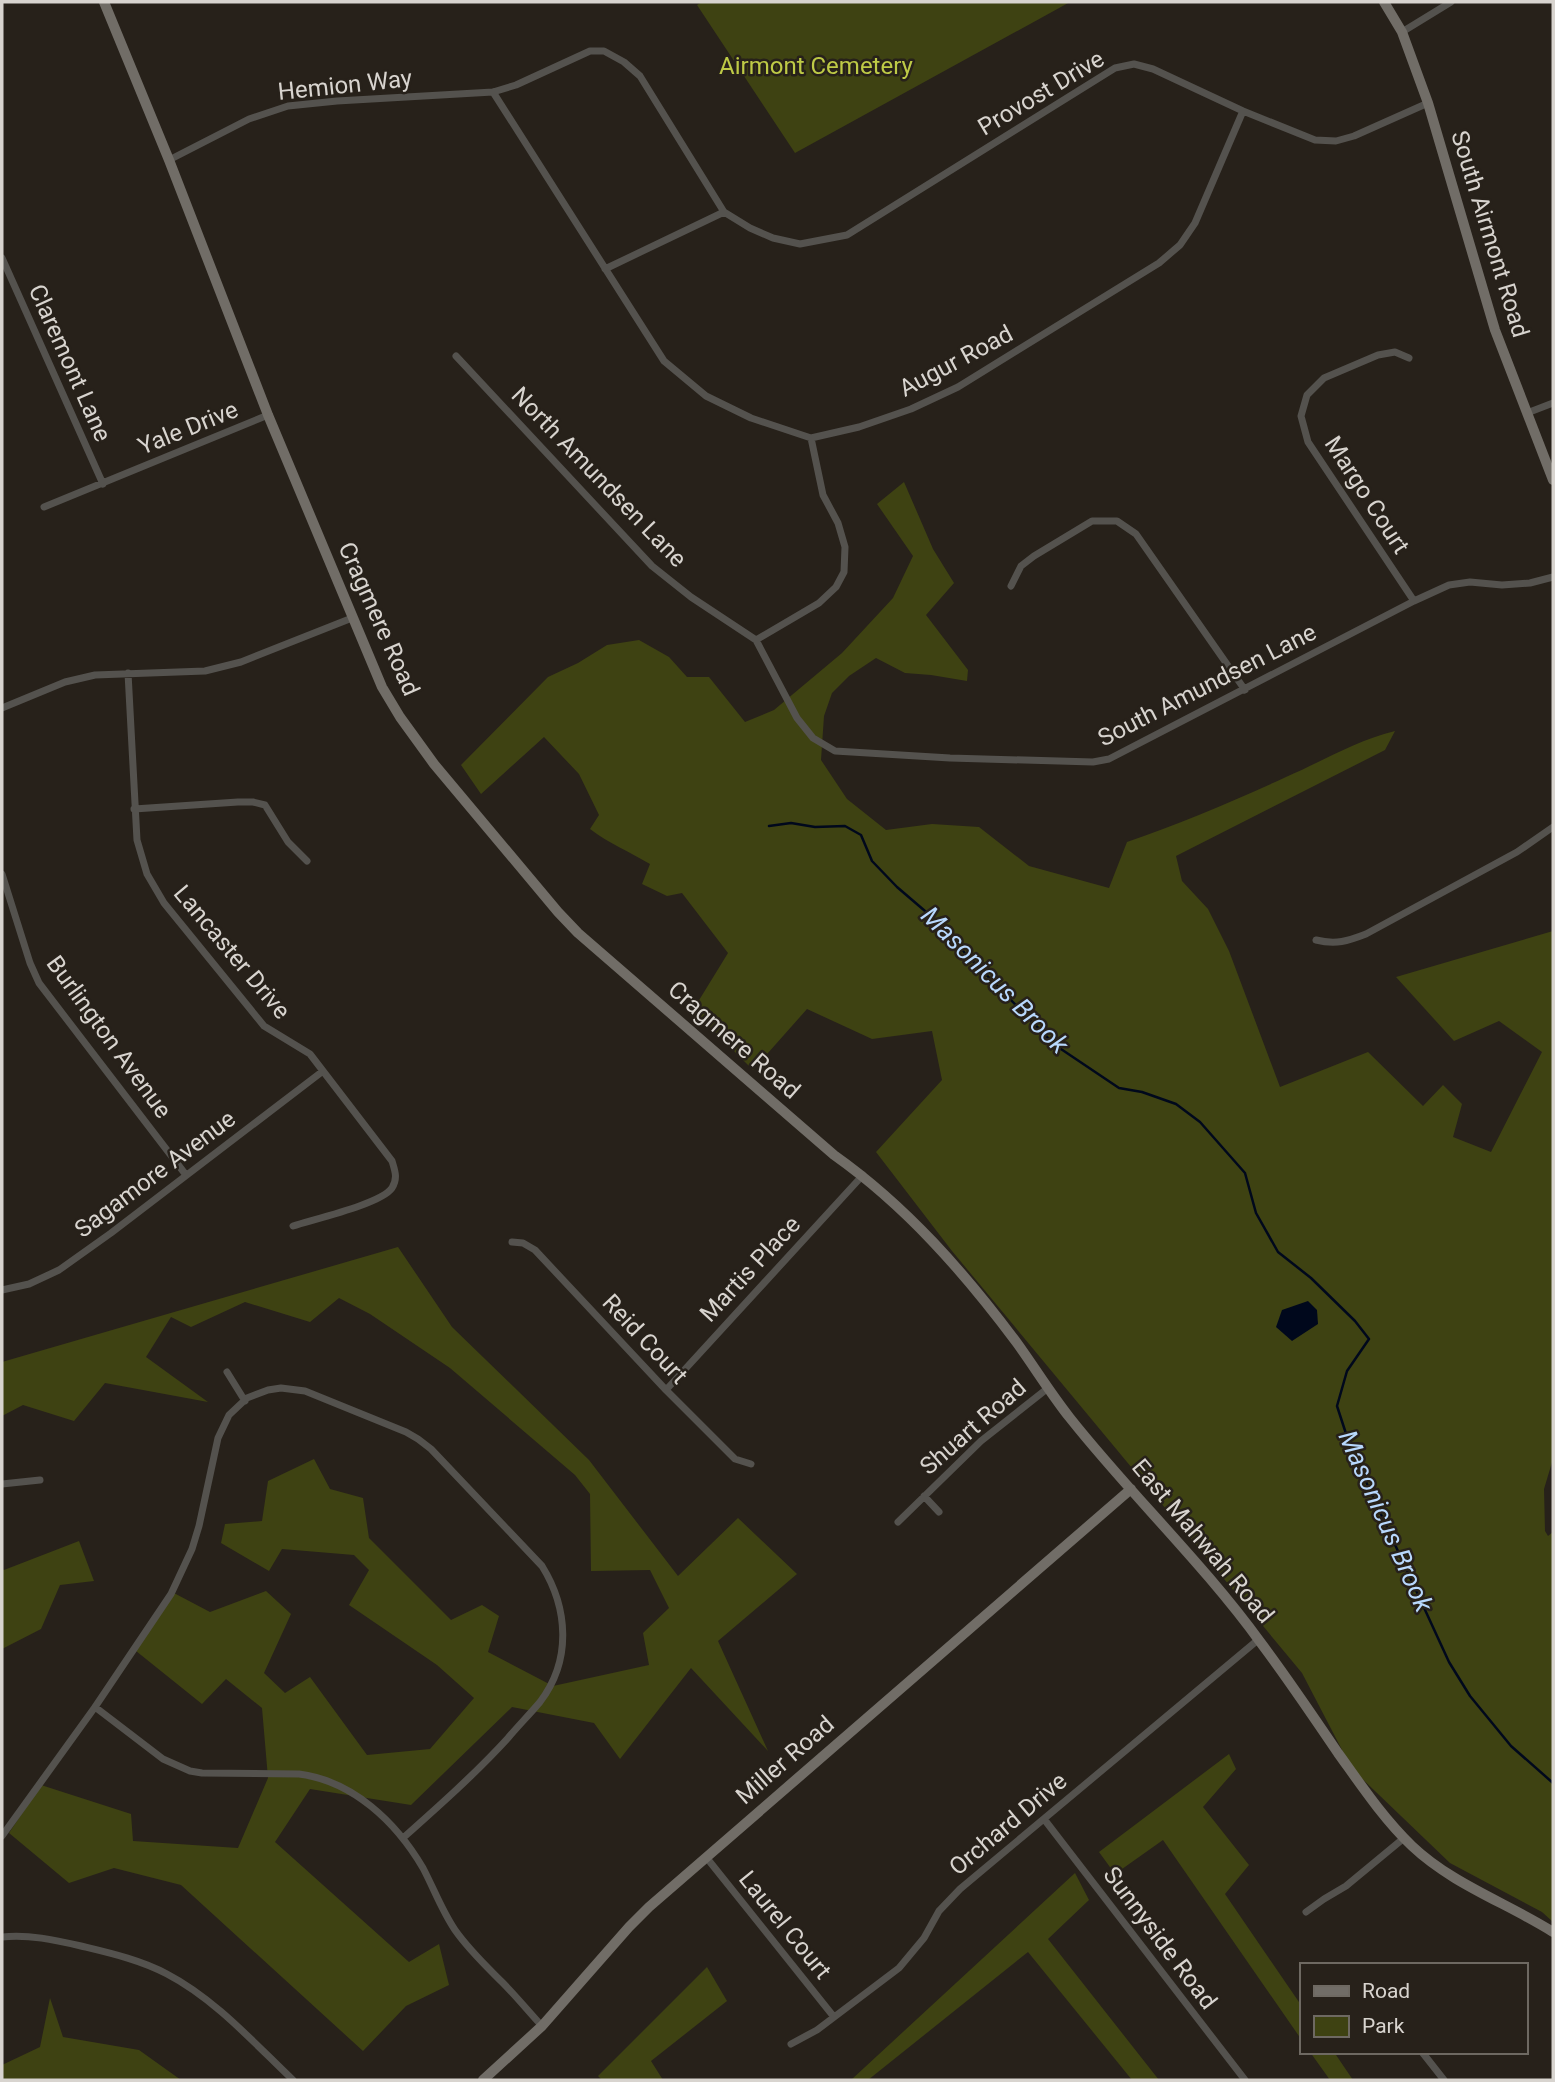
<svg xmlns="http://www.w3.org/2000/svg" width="1555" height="2082" viewBox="0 0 1555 2082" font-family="Roboto,sans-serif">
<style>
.green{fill:#3e4212}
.water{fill:#00081c}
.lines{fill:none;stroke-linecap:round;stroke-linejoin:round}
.stream{stroke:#00081c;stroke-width:2.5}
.street{stroke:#54524e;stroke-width:7}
.secondary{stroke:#716d67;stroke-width:10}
.labels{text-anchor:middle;stroke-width:5;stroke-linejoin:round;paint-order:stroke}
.park-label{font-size:24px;fill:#beca46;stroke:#27211a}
.street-label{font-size:24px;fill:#d8d4cf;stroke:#27211a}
.water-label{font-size:26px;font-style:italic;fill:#b8d8fd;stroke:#27211a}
</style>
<rect width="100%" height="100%" fill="#27211a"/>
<!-- green -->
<path class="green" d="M702 2H1070L795 153 697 5Z
M904 482 933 549 954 583 926 615 968 670 967 681 931 675 905 673 876 658 849 676 832 693 824 716 821 760 847 799 886 830 932 824 979 827 1029 866 1109 888 1127 842C1181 823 1234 801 1286 777 1323 761 1355 741 1395 731L1385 750 1176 856 1182 881 1208 909 1229 951 1280 1087 1368 1052 1423 1106 1443 1085 1462 1104 1453 1137 1491 1152 1542 1052 1499 1021 1454 1041 1396 977 1553 931V1459L1544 1489 1545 1531 1548 1536 1553 1532V1922L1542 1912 1450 1863 1352 1769 1302 1673 952 1251 876 1152 942 1080 932 1031 872 1039 807 1009 753 1070 693 1010 728 953 682 893 667 896 642 884 650 864C630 852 608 843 590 829L599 815 579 774 544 737 481 794 461 765 548 677 578 663 607 645 639 640 669 657 687 677H709L745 722 774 710 842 653 893 598 913 556 877 504Z
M398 1247 452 1327 589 1460 678 1576 738 1518 797 1574 718 1641 768 1751 691 1668 620 1759 594 1723 512 1707 411 1805 310 1789 275 1842 409 1962 439 1944 449 1985 406 2006 363 2051 181 1885 114 1868 69 1883 9 1833 41 1785 131 1814 133 1841 238 1848 268 1778 262 1708 226 1679 202 1704 136 1651 172 1592 210 1612 266 1591 291 1614 264 1673 285 1693 310 1677 367 1755 430 1749 474 1698 437 1665 349 1605 369 1570 354 1555 282 1549 269 1571 221 1543 225 1524 262 1521 268 1481 314 1459 330 1489 363 1498 369 1538 451 1620 482 1605 499 1616 488 1652 553 1686 649 1665 643 1633 669 1608 650 1570 591 1571 590 1494 575 1475 450 1368 370 1314 339 1298 310 1322 245 1302 191 1327 171 1317 146 1357 208 1402 105 1383 74 1421 23 1405 2 1416V1362Z
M79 1541 94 1581 60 1585 41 1629 2 1649V1569L4 1570Z
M1229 1754 1236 1769 1203 1807 1249 1865 1225 1894 1301 2005V2039L1163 1840 1115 1874 1099 1852Z
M1075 1873 1089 1900 1048 1939 1159 2080H1132L1028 1952 868 2080H851Z
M707 1967 727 2001 651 2061 663 2080H602L598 2076Z
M50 1998 63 2037 139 2050 181 2080H2V2065L40 2047Z
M1310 2052H1334L1353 2080H1330Z"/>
<!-- water -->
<path class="water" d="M1308 1301 1317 1310 1318 1324 1292 1341 1276 1327 1282 1310Z"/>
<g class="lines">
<!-- stream -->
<path class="stream" d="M769 826 791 823 815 827 845 826 861 835 872 861 897 887 939 923 960 948 1055 1045 1119 1088 1142 1092 1176 1104 1200 1122 1245 1173 1256 1213 1278 1252 1311 1278 1355 1321 1369 1339 1347 1371 1337 1406 1351 1449 1449 1662 1470 1696 1511 1746 1553 1783"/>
<!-- street -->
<path class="street" d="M1402 32 1451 2
M493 92 664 361 706 396 751 418 811 438 859 427 911 409 958 387 1159 263 1180 245 1195 223 1243 111
M169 160 249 119 288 106 337 101 493 92 516 85 590 51H604L624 62 640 76 724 212 750 228 773 238 800 244 847 235 1115 68 1134 64 1153 69 1243 111 1315 140 1336 141 1354 136 1428 103
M2 258 103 484
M605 269 724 212
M456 356 652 566 691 597 756 640 797 718 813 738 835 751 950 758 1093 762 1109 759 1414 601 1449 585 1470 582 1502 585 1530 583 1553 577
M1409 358 1395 352 1378 355 1324 378 1307 395 1301 416 1308 442 1414 601
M1527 413 1553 403
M44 507 268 415
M1011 586 1021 566 1034 556 1092 521H1117L1136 534 1245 690
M756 640 819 603 836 587 844 572 845 547 838 523 823 495 811 438
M128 673 137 840 147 874 164 903 264 1026 310 1054 392 1161C395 1171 398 1178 392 1188 381 1204 314 1219 293 1226
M2 708 65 682 95 675 205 671 241 662 352 618
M134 809 238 802H253L265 805 288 842 307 861
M2 874 30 963 39 983 186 1175
M1316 940C1336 945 1348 941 1366 934L1517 852 1553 827
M512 1242 523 1243 535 1250 666 1390 735 1459 751 1464
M2 1290 29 1284 59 1270 111 1233 323 1071
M227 1372 245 1401
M666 1390 863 1175
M2 1484 40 1480
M924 1496 939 1512
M898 1522 981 1441 1048 1388
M95 1707 163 1759 190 1771 202 1773 299 1774C353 1781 396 1822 423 1868 434 1889 442 1911 455 1930 469 1950 485 1965 502 1982 516 1996 529 2012 542 2026
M1044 1819 1245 2080
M2 1836 95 1707 171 1594 192 1549 199 1526 218 1438 229 1415 247 1398 268 1390 281 1388 305 1391 406 1432 418 1439 431 1449 542 1566C568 1608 572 1660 540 1702 530 1714 518 1726 508 1738 475 1774 439 1806 403 1838
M706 1857 834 2017
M1306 1912 1324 1899 1346 1886 1404 1838
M2 1937C28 1934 55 1940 81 1946 110 1953 141 1960 167 1974 215 1999 254 2043 293 2080
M791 2044 817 2030 899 1968 924 1938 939 1911 960 1889 1259 1639
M1422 2052 1444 2080"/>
<!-- secondary -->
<path class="secondary" d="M104 2 169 160 268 415 382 687 400 717 434 764 558 912 578 933 834 1155C906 1206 964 1272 1017 1343 1035 1368 1051 1394 1070 1418 1131 1495 1203 1563 1261 1643 1288 1679 1313 1716 1338 1753 1361 1785 1383 1818 1412 1846 1452 1884 1507 1903 1553 1932
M1384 2 1402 32 1428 103 1495 330 1553 480
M483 2080 542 2026 629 1927 649 1907 1131 1489"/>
</g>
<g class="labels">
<!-- park labels -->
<g class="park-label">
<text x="816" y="74">Airmont Cemetery</text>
</g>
<!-- street labels -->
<g class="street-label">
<text transform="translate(345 85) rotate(-6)" y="8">Hemion Way</text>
<text transform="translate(1041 93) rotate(-31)" y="8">Provost Drive</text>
<text transform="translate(1490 234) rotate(73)" y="8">South Airmont Road</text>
<text transform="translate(956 361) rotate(-28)" y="8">Augur Road</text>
<text transform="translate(70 363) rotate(66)" y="8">Claremont Lane</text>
<text transform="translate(188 428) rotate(-22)" y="8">Yale Drive</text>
<text transform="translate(599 477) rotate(46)" y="8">North Amundsen Lane</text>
<text transform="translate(1367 495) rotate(57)" y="8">Margo Court</text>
<text transform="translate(379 619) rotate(66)" y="8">Cragmere Road</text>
<text transform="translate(1207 685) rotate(-27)" y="8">South Amundsen Lane</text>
<text transform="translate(232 952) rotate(50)" y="8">Lancaster Drive</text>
<text transform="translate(109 1037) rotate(54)" y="8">Burlington Avenue</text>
<text transform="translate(734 1040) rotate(41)" y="8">Cragmere Road</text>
<text transform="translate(155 1174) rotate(-37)" y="8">Sagamore Avenue</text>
<text transform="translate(750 1269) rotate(-47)" y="8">Martis Place</text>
<text transform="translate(645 1339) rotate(47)" y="8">Reid Court</text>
<text transform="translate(973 1427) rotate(-41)" y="8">Shuart Road</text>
<text transform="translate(1203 1541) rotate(50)" y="8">East Mahwah Road</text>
<text transform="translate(785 1760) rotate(-41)" y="8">Miller Road</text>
<text transform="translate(1008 1824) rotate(-40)" y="8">Orchard Drive</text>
<text transform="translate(785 1925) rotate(51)" y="8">Laurel Court</text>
<text transform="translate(1160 1938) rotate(53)" y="8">Sunnyside Road</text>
</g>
<!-- water labels -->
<g class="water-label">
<text transform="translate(995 980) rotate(45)" y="9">Masonicus Brook</text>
<text transform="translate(1386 1521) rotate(66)" y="9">Masonicus Brook</text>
</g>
</g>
<!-- border -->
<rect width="1555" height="2082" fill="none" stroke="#d8d4cf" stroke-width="7"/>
<!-- legend -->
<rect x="1300" y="1963" width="228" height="91" fill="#27211a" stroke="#6e6962" stroke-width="2"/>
<rect x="1314" y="1986" width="35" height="10" fill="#716d67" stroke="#6e6962" stroke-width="2"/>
<text x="1362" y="1998" font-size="21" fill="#d8d4cf">Road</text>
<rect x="1314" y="2016" width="35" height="21" fill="#3e4212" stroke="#6e6962" stroke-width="2"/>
<text x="1362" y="2033" font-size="21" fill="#d8d4cf">Park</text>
</svg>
